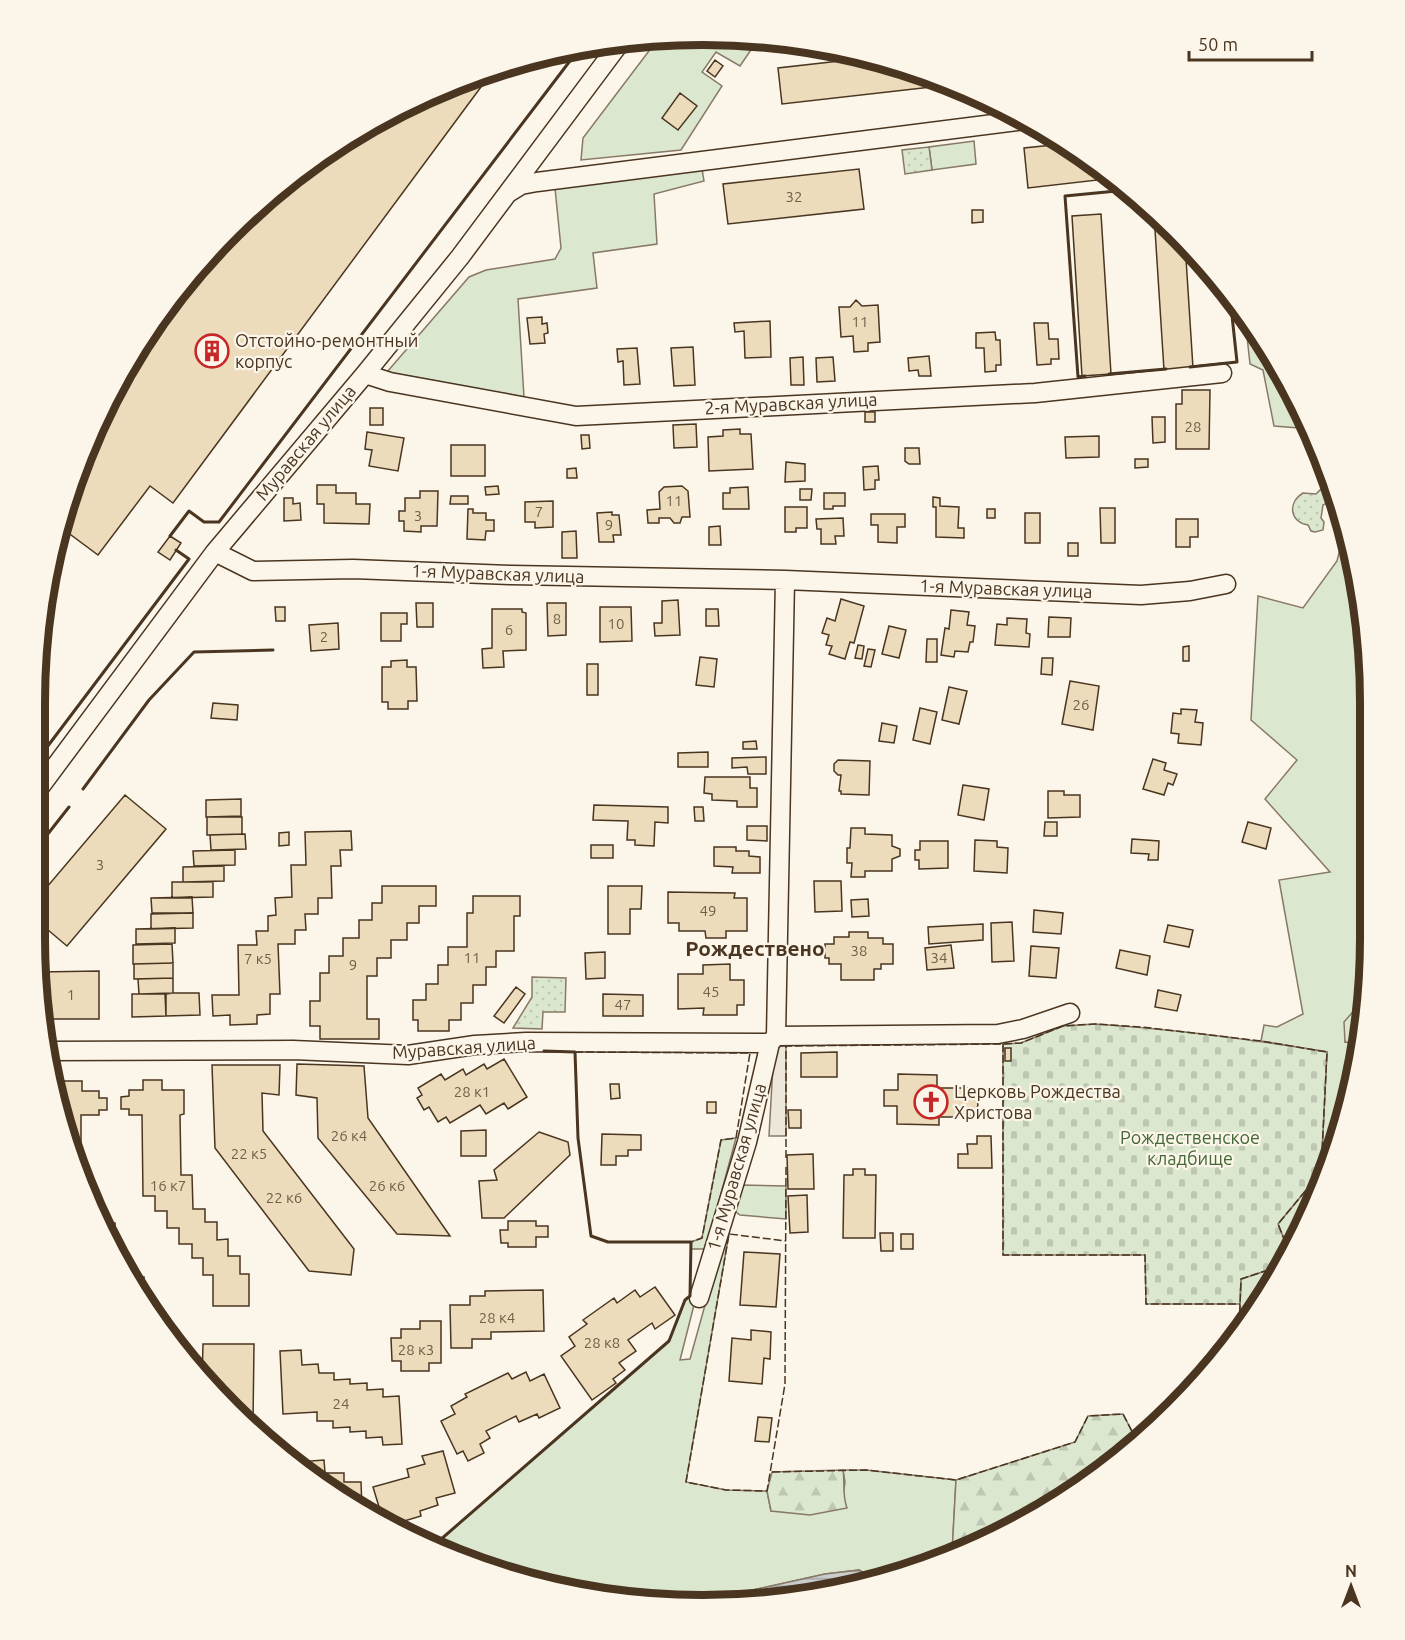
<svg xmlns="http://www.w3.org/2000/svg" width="1405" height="1640" viewBox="0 0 1405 1640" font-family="Ubuntu,sans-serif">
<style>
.grass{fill:#dce7d0;stroke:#887966;stroke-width:1.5}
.forest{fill:url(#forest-firs);stroke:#887966;stroke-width:1.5}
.cemetery{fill:url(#cemetery-stones);stroke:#887966;stroke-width:1.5}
.park{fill:url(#park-dots);stroke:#887966;stroke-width:1.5}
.parking{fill:#ede7d9;stroke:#887966;stroke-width:1.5}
.water{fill:url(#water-rules);stroke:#887966;stroke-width:1.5}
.building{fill:#ecdcbc;stroke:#4a3520;stroke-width:1.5}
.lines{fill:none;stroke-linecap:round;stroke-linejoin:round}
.minor-casing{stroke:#4a3520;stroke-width:21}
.minor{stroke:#fbf6e9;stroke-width:18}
.fence{stroke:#4a3520;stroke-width:1.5;stroke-dasharray:8 3;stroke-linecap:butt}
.wall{stroke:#4a3520;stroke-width:3}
.labels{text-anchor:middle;stroke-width:4.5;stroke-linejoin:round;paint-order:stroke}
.number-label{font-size:15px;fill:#725f47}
.poi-label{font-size:18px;fill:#4a3520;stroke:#fbf6e9;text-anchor:start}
.street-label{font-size:18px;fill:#4a3520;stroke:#fbf6e9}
.park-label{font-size:18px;fill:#436837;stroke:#fbf6e9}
.quarter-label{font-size:21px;font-weight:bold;fill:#4a3520;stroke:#fbf6e9}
.rim{fill:none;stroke:#4a3520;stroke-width:8}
</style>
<defs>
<pattern id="forest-firs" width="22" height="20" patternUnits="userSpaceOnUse" patternTransform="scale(1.5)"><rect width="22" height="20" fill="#dce7d0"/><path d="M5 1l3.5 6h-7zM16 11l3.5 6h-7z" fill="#bec7b2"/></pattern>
<pattern id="cemetery-stones" width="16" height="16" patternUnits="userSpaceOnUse" patternTransform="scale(1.5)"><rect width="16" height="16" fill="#dce7d0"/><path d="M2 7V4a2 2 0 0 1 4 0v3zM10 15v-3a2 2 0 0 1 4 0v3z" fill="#bec7b2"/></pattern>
<pattern id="park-dots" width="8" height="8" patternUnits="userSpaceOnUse" patternTransform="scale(1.5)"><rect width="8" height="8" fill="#dce7d0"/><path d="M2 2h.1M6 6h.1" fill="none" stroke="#bec7b2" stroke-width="1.8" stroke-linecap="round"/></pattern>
<pattern id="water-rules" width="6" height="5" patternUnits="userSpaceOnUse" patternTransform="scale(1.5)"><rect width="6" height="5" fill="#c9cecd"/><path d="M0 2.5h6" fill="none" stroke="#a5a8a6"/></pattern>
</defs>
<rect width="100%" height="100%" fill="#fbf6e9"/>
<!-- grass -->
<path class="grass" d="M746 36 759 38 740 66 716 52 702 72 722 86 681 150 581 160 583 138 658 39Z
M974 141 976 164 932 170 929 147Z
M702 169 704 181 654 194 657 244 593 253 597 288 518 299 524 397 387 372 469 277 486 270 555 259 561 248 555 188Z
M1245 318 1281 368 1310 434 1299 428 1274 426 1263 370 1250 364Z
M1344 533 1369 658 1370 938 1364 1002 1358 1006 1345 1042 1360 1044 1358 1067 1320 1193 1258 1309 1239 1332 1241 1279 1280 1266 1286 1244 1278 1224 1321 1172 1327 1052 1261 1041 1264 1025 1277 1027 1303 1014 1279 880 1330 872 1265 799 1297 760 1251 720 1258 596 1303 608 1337 561Z
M736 1138 706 1249H691V1242L702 1238 721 1140Z
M741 1185 786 1186V1219L740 1215 732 1209Z
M729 1234 686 1482 726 1490 767 1491 771 1511 843 1497 845 1482 843 1470H866L956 1480 952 1553 918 1570 876 1580 859 1570 825 1574 708 1600H615L447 1555 432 1547 669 1341 685 1300 690 1296V1287L697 1286 696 1297 680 1360 690 1359 724 1237Z"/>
<!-- forest -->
<path class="forest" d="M1364 1002 1360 1044 1345 1042 1344 1022 1358 1006Z
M1123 1414 1137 1441 1073 1493 952 1553 956 1480 1075 1442 1088 1416Z
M843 1470C845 1484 842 1495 847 1508L810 1515 771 1511 767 1491 772 1472Z"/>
<!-- cemetery -->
<path class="cemetery" d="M1095 1024C1173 1029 1250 1039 1327 1052L1321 1172 1278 1224 1286 1244 1280 1266 1241 1279 1240 1304H1146L1145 1255H1003V1044L1021 1043 1063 1026Z"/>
<!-- park -->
<path class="park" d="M929 147 932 170 905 174 902 150Z
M1324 489 1328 491 1331 498 1329 502 1323 505 1321 518 1324 522 1323 530 1315 532 1311 531 1308 525C1290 522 1287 503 1303 493L1316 494 1320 490Z
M532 977 566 978 565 1012H543L542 1029 513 1028 532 997Z"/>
<!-- parking -->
<path class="parking" d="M786 1046V1136H769L774 1047Z"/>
<!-- water -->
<path class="water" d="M859 1570 876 1580 789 1600H708L825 1574Z"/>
<!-- building -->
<path class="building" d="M875 57 949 85 782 104 778 68Z
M715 60 723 66 715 77 707 71Z
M495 68 173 503 150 486 98 555 59 526 104 407 173 296 262 201 368 124 487 70Z
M680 93 697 106 678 130 662 118Z
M1063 144 1109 172 1115 178 1028 188 1024 148Z
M859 169 864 209 728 224 723 184Z
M972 210H983V222L972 223Z
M1101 214 1111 374 1082 376 1072 216Z
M1154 214 1185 243 1193 368 1164 370Z
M856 300 862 306 878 305 880 342 868 343V351L854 352 853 336 841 337 839 307H850Z
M542 317V324L547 323 548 333 544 334 545 343 530 344 527 318Z
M770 321 771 357 745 358 744 331 735 332 734 323Z
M1034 323H1048L1049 339H1058L1059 359H1051V364L1037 365Z
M995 332 996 340H1000L1001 365H996V371L985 372 984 348H976V333Z
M693 347 695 385 674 386 671 348Z
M637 348 640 384 624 385 623 361 618 362 617 349Z
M929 356 931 376H919L918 370 909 371 908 358Z
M803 357 804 385H791L790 358Z
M833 357 835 381 817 382 816 358Z
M1182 390H1210L1209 449H1176V404H1182Z
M370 408H383V425H370Z
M865 412H875V422H865Z
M1152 417H1165V442L1153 443Z
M696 424 697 447 674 448 673 425Z
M740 429V434H751L753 469 709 471 708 437 723 436V430Z
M367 432 404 438 398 471 369 466 372 450 365 449Z
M581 435H589L590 448 582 449Z
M1099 436V457L1066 458 1065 437Z
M451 445H485V476H451Z
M905 448H919L920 464H909L905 461Z
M1135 459H1148V467L1135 468Z
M786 462 805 464V481L785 482Z
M878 466 879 480H875V489L864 490 863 467Z
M576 468 577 478H567V469Z
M317 485H336V493H356V504H370L369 524 324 523V504H317Z
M498 486 499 494 486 495 485 487Z
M682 486 688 491 690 517H682L680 523H674L670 518H659V523H648L647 510 660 509 659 492 664 487Z
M748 487 749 509H723V493H730V488Z
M800 489H812L811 500H800Z
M420 491H438L437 526H421V532L404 531V521H399V511H405V498H420Z
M824 493H845V506H833V509H824Z
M451 496H468V504H450Z
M933 497 940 498V506L959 507 958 528H964V538L936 537V507H933Z
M284 498H293V504L300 503 301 520 284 521Z
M553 501V527L535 528V522H525V502Z
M785 507H807V528H796V532H785Z
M1100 508H1115V543H1101Z
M468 509H473V513H486V520H494V531H486L485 540 467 539Z
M987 509H995V518H987Z
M612 512V515H619L621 535H613L614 542H599L597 513Z
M1025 513H1040V543H1025Z
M871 514H905V527H897V543L878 542V525H871Z
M843 518 844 536H835L836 544H821V529H817L816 519Z
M1176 519H1198V537H1190V547H1176Z
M720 526 721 545H709V527Z
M576 531 577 558H562V532Z
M170 536 181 543 170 560 158 552Z
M1068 543H1078V556H1068Z
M841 599 864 606 854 643 850 642 845 659 829 654 832 646 826 645 829 635 822 633 827 618 835 621Z
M678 600 680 635 655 636 654 623H662V601Z
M416 603H433V627H417Z
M547 603H566V635L548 636Z
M275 607H285V621H276Z
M600 607H631L632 641 600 642Z
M492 609H522V612L526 613V650L503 651 504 667 483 668 482 649 492 648Z
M706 609H718L719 626H706Z
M951 610 969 612 967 625 975 626 973 642H970L968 652 955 651 954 657 941 655 945 628 949 629Z
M381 613H407V624H401V641H381Z
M1049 617 1071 618 1070 637H1048Z
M1007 618 1027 619 1026 633 1030 634 1029 647 995 645 997 624 1007 625Z
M338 623 339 649 311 651 309 625Z
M889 626 906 630 899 658 882 654Z
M927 639H937V662H926Z
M858 645 864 646 862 659 855 658Z
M1189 646V661H1183V647Z
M868 649 875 650 871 667 864 666Z
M700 657 717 659 714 687 696 685Z
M1042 658H1053L1052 675 1041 674Z
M407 660V667H416L417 701H408V709H388V702H382V667H391V661Z
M587 664H598V695H587Z
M1070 681 1099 686 1093 730 1062 724Z
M949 687 967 691 959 724 942 720Z
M213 703 238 705 237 720 211 718Z
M920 708 937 712 930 744 913 740Z
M1181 709 1197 710 1195 722 1203 723 1201 745 1178 743 1179 734 1171 733 1173 713 1181 714Z
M882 723 897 726 894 743 879 741Z
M756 741 757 749H743V742Z
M708 752V767H678V753Z
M766 757V774H748L747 767 732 768V758Z
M1153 759 1166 763 1164 770 1177 774 1173 785 1168 783 1164 795 1143 789Z
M838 760 870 761 869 795 841 794V791H839L841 775H838L834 771V764Z
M705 777H750V788H757V807H737V801L712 800V794L704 793Z
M963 785 989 789 984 820 958 815Z
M1048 791H1064V795H1080V817L1048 818Z
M125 795 166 829 67 946 35 919V901Z
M241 799V816L206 817V800Z
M594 805 668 807V823L655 822 654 846 635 845V840H627L628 821 593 820Z
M694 807H703L704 821H695Z
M207 817H242V834L207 835Z
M1045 822H1057V836H1044Z
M1248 822 1271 828 1266 849 1242 842Z
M747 826H767V841L747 840Z
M851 828H865V834L892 835V846L900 849V856L892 859V871H865V877H851L852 863H847V848H850Z
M351 831 352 850H340L341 866H331L332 898H318V914H305L306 930H295V944H278L280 994H270V1014L257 1015V1024L230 1025V1015L213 1016 212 995H239L238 945H257L256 931H268V916L276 915 275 898 292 897 291 865H306L305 832Z
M289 832V845L279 846V833Z
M245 834 246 849 211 850 210 835Z
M1132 839 1159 841 1158 860H1148L1149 854 1131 853Z
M975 840 997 841V847L1008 848 1007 873 974 871Z
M920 841H948V868L919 869V860H915V850H920Z
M591 845H613V858H591Z
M714 847H736V851H749V856L760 857V873H732L733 867 714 866Z
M235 850V865L194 866 193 851Z
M224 866V881L183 882V867Z
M814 881H841L842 911 815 912Z
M172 882H213V897L172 898Z
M382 886H436V906H419V923H407V940H391V958H377V976H367V1019H379V1039H320V1026H310V1001H320V973H329V956H343V938H359V920H372V903H382Z
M608 886H642L641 909H630V934H608Z
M668 892 735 893 734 898H747V931H726V938H706L705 931H679V923H668Z
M473 896H520V916H514V951H496V967H486V985H473V1003H461V1020H449V1031H418V1020H413V1000H426V984H438V965H448V947H467V913H473Z
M192 897 193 913H152L151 898Z
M868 899 869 916 852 917 851 900Z
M1034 910 1063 913 1061 934 1033 932Z
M193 913V928L151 929V914Z
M1012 922 1014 961 992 962 991 923Z
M983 924V940L929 944 928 927Z
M1168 925 1193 930 1189 947 1164 942Z
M175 928V943L136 944V929Z
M849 932H868V938H883V944H893V964H881V969H874V980H841V964H829V958H825V944H834V937H849Z
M172 944 173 963 133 964V945Z
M951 945 954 968 927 970 925 948Z
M1031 946 1059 948 1056 978 1029 976Z
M1120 950 1150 956 1147 975 1116 968Z
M605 952V978L586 979 585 953Z
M173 963V978L134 979V964Z
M730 964V980H744V1005H737V1015H703L704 1008 678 1009V974H703V965Z
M99 971V1019H45L39 972Z
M173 978V993L139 994 138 979Z
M516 987 525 994 504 1023 494 1016Z
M1158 990 1181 995 1177 1011 1155 1007Z
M173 993H199L200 1015 166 1016V994Z
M132 994H165L166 1016 132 1017Z
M603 994 643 995V1016H603Z
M1005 1048H1011V1061H1005Z
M837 1052V1077H801V1053Z
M504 1059 527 1097 508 1109 504 1103 486 1114 480 1105 450 1123 446 1117 438 1122 429 1107 424 1110 417 1098 422 1095 418 1088 441 1074 445 1080 463 1069 466 1075 484 1064 487 1069Z
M297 1064 364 1066 368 1118 450 1236 397 1234 318 1138 317 1098 296 1095Z
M212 1065H280L279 1095 262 1093 263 1131 354 1249 351 1275 309 1271 215 1148Z
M898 1074 937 1075V1088H967L974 1093 977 1099 978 1105 975 1113 968 1117H939V1125L897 1124V1106H884V1090H898Z
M143 1080H162V1090H184V1114L180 1115 181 1175H192L193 1209H205V1222H217V1240L228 1239V1256H240V1274H249V1306H213V1275H203V1258H192V1244H179V1228H167V1211H155V1196H143L142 1115H129V1109H121V1097L129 1096V1090H143Z
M64 1081H82V1091H99V1098H107V1110H99V1115H81V1174L57 1110 55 1091H64Z
M610 1084H619L620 1098 611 1099Z
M707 1102H716V1113H707Z
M788 1110H801V1128H789Z
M486 1130V1156H461V1131Z
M539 1132 568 1142 570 1155 504 1218H482L479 1181 497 1180 494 1170Z
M602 1134 641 1135V1150H628V1156H616V1165H601Z
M977 1136H991L992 1168H958V1154H968L967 1144H977Z
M813 1154 814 1189H788L787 1155Z
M853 1169H865V1175H876L875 1238H843L844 1175H853Z
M807 1195 808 1232 790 1233 788 1196Z
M93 1206H104V1223H115L116 1251 104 1233Z
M508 1221H536V1226H548V1237H536V1247H508V1243H501L500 1230H508Z
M880 1233H893V1251H881Z
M901 1234H913V1249H901Z
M744 1252 780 1254 776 1307 740 1305Z
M132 1277H144V1294Z
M655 1287 675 1315 655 1329 652 1323 628 1340 636 1351 619 1363 625 1370 613 1379 616 1383 592 1400 561 1356 575 1346 569 1337 587 1324 583 1320 614 1298 617 1303 635 1290 640 1297Z
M543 1290 544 1331 491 1332V1339H472V1348H451L450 1305H470V1296H485V1291Z
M420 1321H441V1363H429V1371H401V1361H392L391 1338H401V1329H420Z
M751 1330 771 1332 770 1359 764 1358 762 1384 729 1381 732 1338 751 1340Z
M203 1344H254L253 1422H250L202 1380Z
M301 1350 302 1365 318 1364 319 1373H334V1380L350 1379V1384L367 1383V1390L383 1389V1397L399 1396 402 1444 383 1445 382 1437 366 1438V1431L350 1432V1427L333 1428V1421H317V1412L283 1414 280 1351Z
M526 1372 530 1381 544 1374 560 1408 539 1418 537 1414 519 1422 516 1416 486 1431 490 1438 480 1444 484 1453 468 1461 463 1451 457 1454 441 1421 455 1414 451 1406 467 1397 465 1394 508 1373 512 1379Z
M758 1417 772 1418 769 1442 755 1441Z
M443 1451 455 1493 436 1498 438 1505 420 1511 421 1516 391 1525 383 1520 373 1487 409 1477 407 1469 425 1464 422 1456Z
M324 1460 325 1473H344V1482H361L362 1509 331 1493 296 1462Z"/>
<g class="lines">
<defs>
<path id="minor" d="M508 193 521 185 537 182 1025 120
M365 374 390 382 576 416 1035 393 1222 373
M215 552 253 571 353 569 511 575 785 580 1141 595 1190 591 1226 584
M37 791 215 552 365 374 460 257 622 40
M776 1036 998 1034 1023 1029 1070 1013
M49 1051 293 1050 408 1055 475 1045 526 1042 770 1043
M699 1298 747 1142 770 1043 776 1036 785 580"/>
</defs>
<!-- minor casing -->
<use href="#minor" class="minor-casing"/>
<!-- minor -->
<use href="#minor" class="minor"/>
<!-- fence -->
<path class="fence" d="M1003 1044V1255H1145L1146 1304H1240
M575 1052 750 1053 736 1138 721 1140 702 1238 691 1242
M786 1158V1046L1003 1044 1021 1043 1063 1026 1095 1024 1142 1027 1261 1041 1327 1052 1321 1172 1278 1224 1286 1244 1280 1266 1241 1279 1239 1332
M786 1167 785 1384 767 1491 726 1490 686 1482 729 1234 786 1241
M772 1472 866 1470 956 1480 1075 1442 1088 1416 1123 1414 1137 1441"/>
<!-- wall -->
<path class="wall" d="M1190 367 1237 362 1230 297
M1109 374 1166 369
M1085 376 1078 377 1065 196 1127 190
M170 536 189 511 204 522H219L579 49
M38 759 189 559 176 550
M83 789 149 700 194 652 273 650
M36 849 69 807
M432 1547 669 1341 685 1300 690 1296 691 1242H608L591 1236 578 1138 575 1052 544 1051"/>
</g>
<!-- icons -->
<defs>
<symbol id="building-ring" viewBox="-11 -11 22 22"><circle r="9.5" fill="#fbf6e9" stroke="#c62828" stroke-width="1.5"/><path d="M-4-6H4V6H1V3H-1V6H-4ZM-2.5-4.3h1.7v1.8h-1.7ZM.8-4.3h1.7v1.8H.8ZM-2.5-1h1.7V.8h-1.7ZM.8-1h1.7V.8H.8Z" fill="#c62828"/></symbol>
<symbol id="church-ring" viewBox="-11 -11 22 22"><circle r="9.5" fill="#fbf6e9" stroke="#c62828" stroke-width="1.5"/><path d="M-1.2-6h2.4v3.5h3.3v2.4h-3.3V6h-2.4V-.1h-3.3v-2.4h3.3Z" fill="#c62828"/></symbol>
</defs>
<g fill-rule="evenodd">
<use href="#building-ring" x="193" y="332" width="38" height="38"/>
<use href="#church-ring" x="912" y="1083" width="38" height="38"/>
</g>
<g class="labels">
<!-- number labels -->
<g class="number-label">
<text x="794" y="202">32</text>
<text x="860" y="327">11</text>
<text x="1193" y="432">28</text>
<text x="674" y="506">11</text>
<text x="539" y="517">7</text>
<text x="418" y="521">3</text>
<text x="609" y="530">9</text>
<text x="557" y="624">8</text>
<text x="616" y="629">10</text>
<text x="509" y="635">6</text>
<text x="324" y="642">2</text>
<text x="1081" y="710">26</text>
<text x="100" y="870">3</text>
<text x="708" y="916">49</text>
<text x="859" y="956">38</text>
<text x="472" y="963">11</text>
<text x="939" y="963">34</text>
<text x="258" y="964">7 к5</text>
<text x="353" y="970">9</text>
<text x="711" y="997">45</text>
<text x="71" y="1000">1</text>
<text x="623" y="1010">47</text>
<text x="472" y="1097">28 к1</text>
<text x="349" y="1141">26 к4</text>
<text x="249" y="1159">22 к5</text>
<text x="168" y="1191">16 к7</text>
<text x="387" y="1191">26 к6</text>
<text x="284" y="1203">22 к6</text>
<text x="497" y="1323">28 к4</text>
<text x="602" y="1348">28 к8</text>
<text x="416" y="1355">28 к3</text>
<text x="341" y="1409">24</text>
</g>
<!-- poi labels -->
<g class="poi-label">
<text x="235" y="347">Отстойно-ремонтный<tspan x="235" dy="21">корпус</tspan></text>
<text x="954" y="1098">Церковь Рождества<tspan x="954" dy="21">Христова</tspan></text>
</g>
<!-- street labels -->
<g class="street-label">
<text transform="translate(791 404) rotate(-3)" y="6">2-я Муравская улица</text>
<text transform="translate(306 443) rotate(-50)" y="6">Муравская улица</text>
<text transform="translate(498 574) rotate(2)" y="6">1-я Муравская улица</text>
<text transform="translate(1006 589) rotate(2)" y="6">1-я Муравская улица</text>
<text transform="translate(464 1048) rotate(-4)" y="6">Муравская улица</text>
<text transform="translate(737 1167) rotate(-74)" y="6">1-я Муравская улица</text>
</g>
<!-- park labels -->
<g class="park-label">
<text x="1190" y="1144">Рождественское<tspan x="1190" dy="21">кладбище</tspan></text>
</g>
<!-- quarter labels -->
<g class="quarter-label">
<text x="755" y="956">Рождествено</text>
</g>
</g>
<!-- crop -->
<path d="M0 0H1405V1640H0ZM702 45H703A657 657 0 0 1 1360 702V938A657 657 0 0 1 703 1595H702A657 657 0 0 1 45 938V702A657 657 0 0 1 702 45Z" fill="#fbf6e9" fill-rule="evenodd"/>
<path class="rim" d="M702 45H703A657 657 0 0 1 1360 702V938A657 657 0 0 1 703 1595H702A657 657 0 0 1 45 938V702A657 657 0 0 1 702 45Z"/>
<!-- north arrow -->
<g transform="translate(1351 1586)" stroke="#fbf6e9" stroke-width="4.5" paint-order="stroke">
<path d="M0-4.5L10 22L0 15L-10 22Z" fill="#4a3520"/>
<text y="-9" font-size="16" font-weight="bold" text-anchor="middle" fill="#4a3520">N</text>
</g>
<!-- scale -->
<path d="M1189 51v9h123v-9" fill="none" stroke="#4a3520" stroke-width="3"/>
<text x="1198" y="51" font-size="18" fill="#4a3520" stroke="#fbf6e9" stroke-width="4.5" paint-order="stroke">50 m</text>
</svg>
